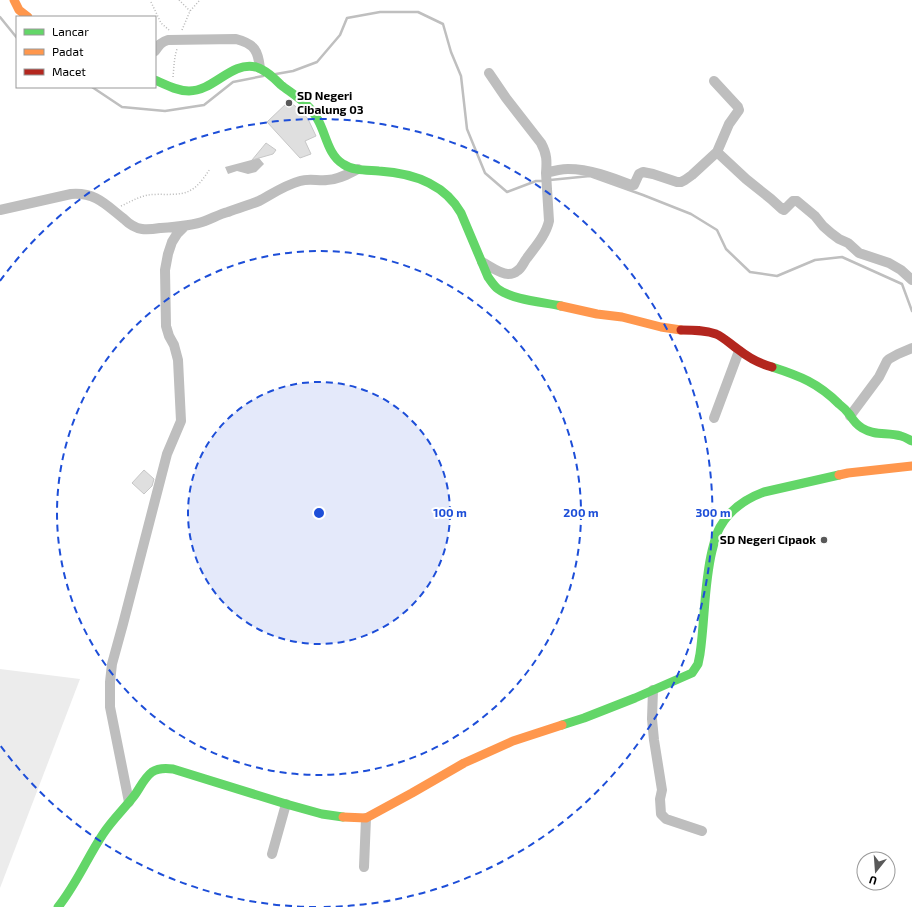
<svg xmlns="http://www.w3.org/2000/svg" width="912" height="907" viewBox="0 0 912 907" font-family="'Exo 2',sans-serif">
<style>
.green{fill:#ececec}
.water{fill:#bfbfbf}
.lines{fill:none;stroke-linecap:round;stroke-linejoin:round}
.stream{stroke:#bfbfbf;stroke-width:2.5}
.building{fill:#dfdfdf;stroke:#c7c7c7}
.path{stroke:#b9b9b9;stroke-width:1.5;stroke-dasharray:1 2;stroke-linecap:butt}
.street{stroke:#bebebe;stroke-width:10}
.fast{stroke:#63d668;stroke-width:9}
.slow{stroke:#ff974d;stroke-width:9}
.jam{stroke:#b3261e;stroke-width:9}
.ring{fill:none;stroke:#1d4ed8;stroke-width:2;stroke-dasharray:7 5}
.poi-dot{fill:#595959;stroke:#fff;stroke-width:1.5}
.labels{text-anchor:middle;stroke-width:4;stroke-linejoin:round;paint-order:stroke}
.poi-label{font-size:12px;font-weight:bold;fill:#000;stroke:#fff;text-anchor:start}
.centre{fill:#1d4ed8;stroke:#fff;stroke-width:2}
.ring-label{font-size:12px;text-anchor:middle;font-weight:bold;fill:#1d4ed8;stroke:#fff;stroke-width:4;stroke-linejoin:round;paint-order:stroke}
</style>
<rect width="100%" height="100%" fill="#fff"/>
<!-- green -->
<path class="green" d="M0 669 80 679 0 888Z"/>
<!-- water -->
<path class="water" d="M259 158 264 164 256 172 248 174 237 171 228 174 225 167Z"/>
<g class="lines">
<!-- stream -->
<path class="stream" d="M0 17 17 38
M276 74 293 71 317 62 340 35 347 18 380 12H418L443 24 451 52 461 76 467 129 485 173 507 192 536 181H545
M92 87 122 107 165 111 204 105 233 82 263 76
M550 180 590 176 643 195 691 214 717 230 726 249 750 272 777 276 815 260 842 257 902 284 912 311"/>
</g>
<!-- building -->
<path class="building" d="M289 101 301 111 308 119 316 136 305 141 311 154 300 158 267 122Z
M266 143 276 150 273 154 252 160Z
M144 470 154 479 152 486 144 494 132 483Z"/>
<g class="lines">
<!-- path -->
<path class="path" d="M179 0 190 11
M151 2 161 23 169 30
M182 30 190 11 200 0
M173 77C174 67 174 58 177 49
M121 206C130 202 138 197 148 195 161 193 180 197 191 190 199 186 205 176 210 169"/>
<!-- street -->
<path class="street" d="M155 51C159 45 161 42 168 40L236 39C255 44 258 51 260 68
M489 73 506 98 541 143C547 154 547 161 546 173
M717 152 746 179 771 199 782 209 784 210 793 201H797L815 216 823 226 831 233 839 239 848 243 859 253 889 263 901 270 912 280
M0 210 71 194C96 192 106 205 124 219 129 224 135 228 142 229 148 230 154 229 160 228 175 227 191 226 205 221 213 218 220 214 228 212 238 208 249 205 259 201 272 194 285 185 300 181 309 178 318 181 327 180 338 180 348 174 358 169
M482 262C490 266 500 274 508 274 511 274 515 273 517 271 522 268 523 263 527 258 535 247 546 235 549 221L546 173C553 171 560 169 568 169 590 169 611 177 631 185H634L639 174 643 172 653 174 677 182H681L685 180 692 175 717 152 729 124 739 110 738 107 714 81
M850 416 879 377 887 361 889 359 898 354 912 348
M714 418 739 351
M653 690 652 719 654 740 662 790 660 799 661 814 666 819 702 831
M129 802 110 707V682L112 664 123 624 167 454 181 421 178 360 174 345 169 336 166 326 165 270 168 254 172 242 177 234 185 226
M272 854 286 804
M364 867 366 818"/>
<!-- fast -->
<path class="fast" d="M155 80C166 85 177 91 189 91 214 91 231 61 256 67 266 70 274 78 281 85 294 95 310 104 318 120 326 134 328 155 343 164 353 171 367 170 379 171 412 173 444 183 461 213L488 277C491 281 494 286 498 289 513 300 543 302 561 306
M772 367C800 376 818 383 839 404 843 407 847 411 850 415 853 420 857 425 862 428 875 436 887 432 901 436 905 437 908 439 912 441
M562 725 584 718 635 698 692 673 698 664 700 654C705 619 704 584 712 551 714 543 716 534 720 527 730 509 745 499 764 492L839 475
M58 907C76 885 87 858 103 834 112 820 124 809 134 796 140 788 144 778 152 772 158 768 166 768 173 769L286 804 322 814 343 817"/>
<!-- slow -->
<path class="slow" d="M14 0 19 10 28 17
M561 306 597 314 622 317 661 327 681 330
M839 475 848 473 912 466
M343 817 366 818 412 793 464 763 513 741 562 725"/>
<!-- jam -->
<path class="jam" d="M681 330C693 330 705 330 716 334 725 338 731 345 739 350 749 358 761 364 772 367"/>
</g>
<!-- distance rings -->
<circle cx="319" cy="513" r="131" fill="#1d4ed8" fill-opacity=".12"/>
<g class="ring">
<circle cx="319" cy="513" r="131"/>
<circle cx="319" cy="513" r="262"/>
<path d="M316 907A394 394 0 0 1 0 745M0 281A394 394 0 1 1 322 907"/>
</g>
<!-- markers -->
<g class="poi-dot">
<circle cx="289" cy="103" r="4"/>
<circle cx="824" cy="540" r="4"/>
</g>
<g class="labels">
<!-- poi labels -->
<g class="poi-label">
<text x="297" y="100">SD Negeri<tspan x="297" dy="14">Cibalung 03</tspan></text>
<text x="816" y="544" text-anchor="end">SD Negeri Cipaok</text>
</g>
</g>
<circle cx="319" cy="513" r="6" class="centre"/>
<g class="ring-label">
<text x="450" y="517">100 m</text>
<text x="581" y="517">200 m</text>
<text x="713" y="517">300 m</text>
</g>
<!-- legend -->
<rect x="16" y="16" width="140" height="72" fill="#ffffff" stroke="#999999"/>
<rect x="24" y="29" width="20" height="6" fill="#63d668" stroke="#999999"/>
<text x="52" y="36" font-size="12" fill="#000000">Lancar</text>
<rect x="24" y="49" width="20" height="6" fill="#ff974d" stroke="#999999"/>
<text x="52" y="56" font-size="12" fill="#000000">Padat</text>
<rect x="24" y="69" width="20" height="6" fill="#b3261e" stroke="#999999"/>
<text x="52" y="76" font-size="12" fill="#000000">Macet</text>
<!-- north arrow -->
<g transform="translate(876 871) rotate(197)"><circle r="19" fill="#ffffff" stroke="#999999"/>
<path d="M0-3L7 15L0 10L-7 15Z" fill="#595959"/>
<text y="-6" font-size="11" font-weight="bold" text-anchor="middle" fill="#000000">U</text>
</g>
</svg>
